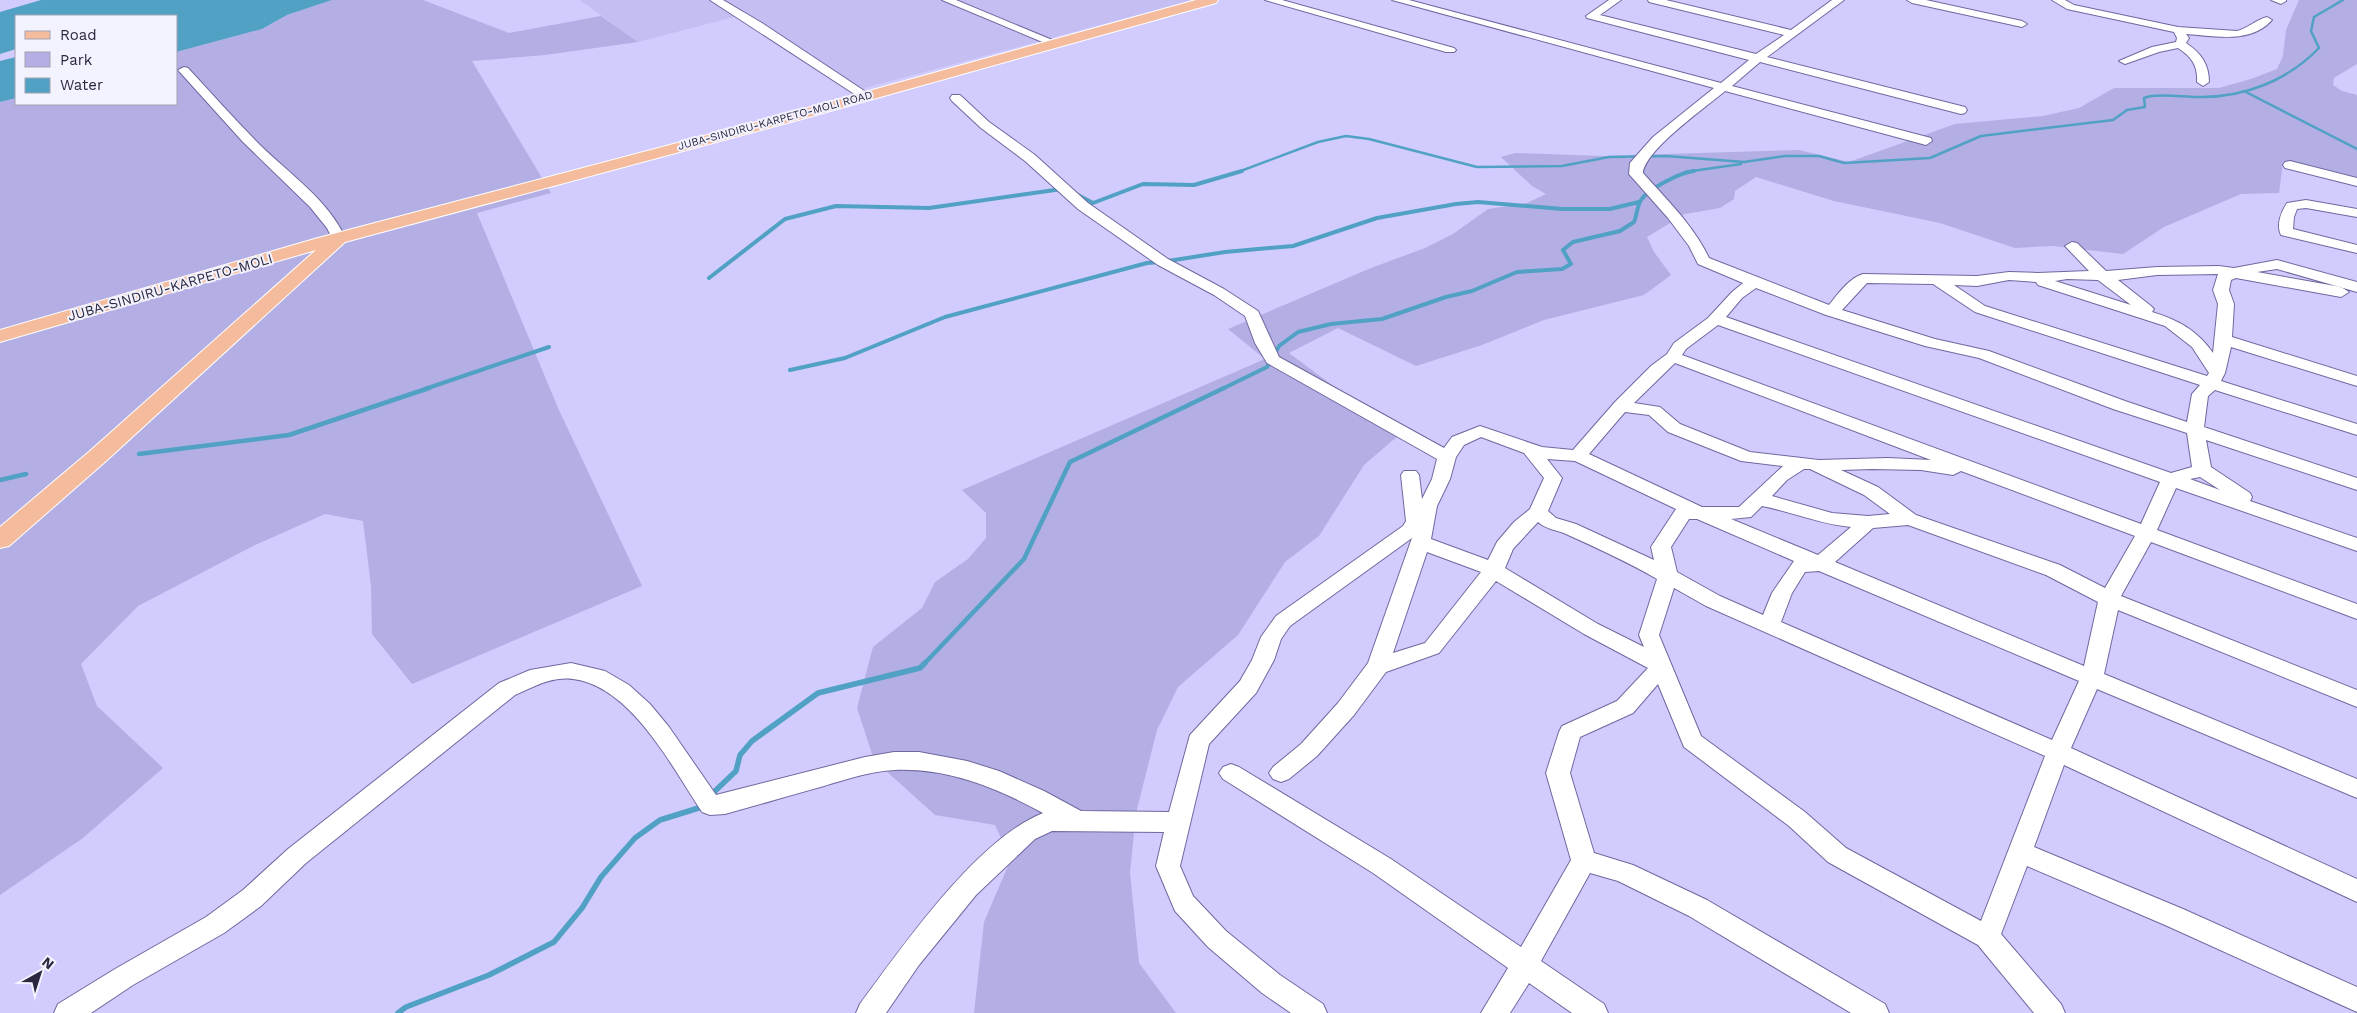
<svg xmlns="http://www.w3.org/2000/svg" width="2357" height="1013" viewBox="0 0 2357 1013" font-family="'Work Sans',sans-serif">
<style>
.built{fill:#c4bef3}
.green{fill:#b3aee4}
.water{fill:#51a1c5}
.lines{fill:none;stroke-linecap:round;stroke-linejoin:round}
.stream-far3{stroke:#51a1c5;stroke-width:2.5}
.stream-far2{stroke:#51a1c5;stroke-width:4}
.stream-far1{stroke:#51a1c5;stroke-width:4.5}
.stream{stroke:#51a1c5;stroke-width:5.5}
.minor-casing{stroke:#6f689f;stroke-width:2}
.major-casing{stroke:#fff;stroke-width:2}
.minor{fill:#fff;fill-rule:evenodd}
.major{fill:#f4bc9c;fill-rule:evenodd}
.labels{text-anchor:middle;stroke-width:4;stroke-linejoin:round;paint-order:stroke}
.far-street-label{font-size:11px;fill:#2a273f;stroke:#f3f2ff}
.street-label{font-size:14px;fill:#2a273f;stroke:#f3f2ff}
</style>
<rect width="100%" height="100%" fill="#d1ccfd"/>
<!-- built -->
<path class="built" d="M580 0H1193L861 89 738 16 638 42Z"/>
<!-- green -->
<path class="green" d="M332 0H423L509 33 601 16 638 42 545 55 472 61 551 193 477 213 558 408 642 586 412 684 372 634 371 586 363 521 325 514 253 546 138 606 81 664 97 706 163 768 83 838 0 895V102L16 98V104H176V52L262 29 287 15Z
M2299 0H2357V64L2334 78 2333 85 2342 91 2357 95V181L2283 162 2279 193 2241 194 2164 227 2123 254 2053 246 2015 248 1940 223 1834 201 1756 177 1735 191 1734 199 1720 208 1685 214 1647 237 1654 252 1671 275 1644 295 1544 320 1482 345 1416 366 1338 328 1289 353 1399 435 1364 465 1319 536 1285 562 1238 635 1178 687 1157 730 1136 813 1130 873 1139 963 1176 1013H974L984 922 1011 859 995 825 935 815 874 760 857 708 873 647 922 608 935 582 968 559 986 538V513L962 490 1265 359 1228 329 1371 268 1425 248 1453 234 1488 209 1527 203 1546 194 1532 186 1501 157 1515 153 1603 156 1799 150 1849 162 1955 124 2043 116 2079 108 2114 88H2219L2251 79 2277 69 2283 56 2286 30Z"/>
<!-- water -->
<path class="water" d="M41 0H332L287 15 262 29 176 52V16H16V49L0 54V12Z
M16 57V98L0 102V61Z"/>
<g class="lines">
<!-- stream-far3 -->
<path class="stream-far3" d="M2244 91 2357 149
M1238 172 1318 142 1346 136 1369 139 1477 167 1562 166 1609 157 1666 156 1744 162 1785 156H1819L1844 163 1930 158 1981 136 2113 120 2127 110 2145 107 2144 98 2151 96C2168 94 2184 97 2201 97 2246 97 2288 80 2319 48L2311 31 2314 17 2343 0
M1685 172 1741 164"/>
<!-- stream-far2 -->
<path class="stream-far2" d="M1076 194 1093 203 1143 184 1194 185 1242 171
M1168 261 1225 252 1293 246 1377 218 1456 204 1478 202 1563 209H1610L1639 202
M709 278 785 219 836 206 929 208 1062 189
M790 370 845 358 945 317 1147 263 1160 262
M425 389 549 347
M1222 389 1267 367 1279 346 1298 332 1331 324 1382 319 1446 297 1472 291 1517 272 1562 269 1571 264 1563 250 1573 242 1620 231 1634 222C1637 215 1637 206 1641 200 1648 189 1681 172 1694 171"/>
<!-- stream-far1 -->
<path class="stream-far1" d="M139 454 289 435 429 388
M0 480 26 474
M924 664 1024 559 1070 462 1224 388"/>
<!-- stream -->
<path class="stream" d="M713 797 715 791 736 771 740 755 752 741 818 693 920 668 925 663
M398 1013 406 1007 489 975 554 942 582 908 601 877 635 838 660 820 705 806"/>
<defs>
<path id="minor" d="M710 0H723L762 23 872 96 866 100 862 99Z
M942 0H956L1062 44 1060 46H1052Z
M1265 0H1282L1454 48 1456 50 1454 52H1446Z
M1392 0H1409L1721 83 1749 60 1587 18 1586 16 1609 0H1621L1600 15 1756 54 1784 35 1649 2 1648 0H1666L1791 30 1832 0H1844L1767 57 1965 107 1967 110 1965 113 1961 114 1760 62 1732 86 1931 138 1932 141 1926 145 1725 91C1705 108 1645 150 1643 173 1667 200 1694 226 1709 258L1829 305C1838 294 1849 278 1863 274L1977 276 2009 272 2038 273 2089 271 2065 246 2072 242 2077 243 2106 271 2157 267 2219 266 2234 268 2277 260 2357 282V292L2277 269 2257 272 2341 287 2349 292 2341 297 2236 278 2231 280 2229 290 2234 304 2232 337 2357 376V386L2231 347 2225 373 2221 381 2357 424V435L2215 390 2208 396 2204 427 2357 478V490L2206 440 2211 467 2250 493 2252 497 2250 501 2357 538V551L2176 488 2157 530 2357 604V619L2151 542 2121 596 2357 690V707L2118 610 2104 674 2357 779V798L2097 689 2071 748 2357 879V902L2064 765 2034 847 2183 909 2357 987V1012L2165 925 2027 866 2001 934 2061 1004 2065 1013H2034L1978 945 1828 862 1789 826 1684 747 1658 684 1633 713 1580 737 1570 773 1594 853 1633 865 1707 900 1885 1004 1889 1013H1851L1689 916 1618 881 1590 873 1541 961 1604 1004 1608 1013H1572L1529 983 1510 1013H1481L1508 968 1373 873 1223 779 1219 773 1223 767 1231 764 1239 767 1391 859 1521 947 1571 860 1546 773 1559 732 1562 726 1617 701 1648 668 1584 634 1496 581 1439 653 1386 672 1354 715 1317 756 1289 779 1281 782 1273 779 1269 773 1273 767 1301 744 1338 703 1368 663 1412 538 1290 626 1281 639 1274 660 1256 693 1209 744 1180 866 1193 896 1226 931 1280 975 1323 1004 1327 1013H1291L1262 993 1208 947 1175 911 1156 866 1164 832 1052 831 1035 839 976 895 919 965 886 1013H856L860 1004C903 946 976 840 1043 813 997 788 949 768 895 770 871 771 847 779 824 786 791 795 758 805 725 814L710 815 702 812C672 767 631 686 573 679 552 676 533 687 515 695L306 863 261 906 224 933 133 985 91 1013H54L58 1004 115 969 206 917 243 890 288 849 499 683 530 670 571 663 605 671 629 685 650 704 669 727 716 795 865 757 894 752H919L967 761 999 771 1044 791 1081 811 1169 812 1190 735 1240 681 1252 660 1261 637 1276 616 1403 526 1406 521 1401 475 1404 471H1416L1419 475 1422 499 1432 479 1437 459 1267 363 1255 343 1245 316 1214 295 1158 265 1078 209 1025 161 981 128 952 101 950 98 952 95H960L989 122 1035 155 1088 203 1168 259 1224 289 1258 311 1279 357 1444 448 1452 437 1480 426 1542 447 1573 450 1615 402 1651 366 1667 354 1674 343 1708 318 1732 292 1743 283 1698 264 1689 246 1668 218 1629 174 1630 163 1653 137 1714 88ZM2218 274 2213 290 2218 304 2213 353C2197 330 2178 320 2152 312L2154 309 2151 306 2118 280 2157 275ZM2067 279 2098 280 2131 305 2055 281ZM2009 280 2036 282 2038 285 2165 326 2192 347 2209 373 2207 376 1985 306 1954 285 1977 286ZM1867 283 1933 284 1975 312 2200 385 2192 394 2187 422 2125 401 1989 351 1935 339 1842 310ZM1756 288 1826 315 1925 346 1979 358 2113 409 2187 433 2192 467 2171 473 1726 317 1742 298ZM1718 325 2160 482 2141 524 1682 355 1686 349ZM1675 363 1931 460 1888 458 1819 460 1750 452 1680 424 1660 407 1634 403ZM1625 412 1649 415 1668 432 1741 461 1783 466 1739 507H1702L1589 454ZM1481 437 1524 453 1544 478 1530 509 1514 522 1497 542 1488 560 1431 539 1437 506 1450 479 1456 457 1464 445ZM1547 459 1575 461 1676 509 1651 547 1654 560 1576 524 1556 518 1548 511 1562 478ZM1804 469H1810L1864 495 1890 514 1868 516 1832 513 1772 496 1787 480ZM1872 469 1921 470 1953 475 1961 471 2135 536 2105 588 2060 565 1916 515 1878 487 1841 470ZM2200 477 2220 490 2190 479ZM1762 506C1792 512 1820 524 1851 527L1818 555 1731 519 1751 517ZM1689 519H1697L1794 561 1772 593 1763 615 1720 596 1677 572 1671 547ZM1538 522C1545 529 1557 530 1566 534 1597 548 1628 562 1657 579L1639 635 1644 647 1598 624 1505 568 1513 549ZM1908 525 2046 575 2098 602 2084 666 1835 562 1873 528ZM1427 552 1481 572 1425 643 1393 653ZM1819 571 2079 681 2052 740 1781 622 1792 593 1805 572ZM1674 588 1706 606 2045 756 1981 921 1846 848 1805 812 1701 736 1659 635Z
M1907 0H1926L2022 21 2027 24 2022 27 1912 3Z
M2052 0H2065L2074 5 2178 27 2237 31C2248 28 2256 20 2267 17L2272 20C2251 44 2215 36 2186 34L2189 38 2186 43C2201 53 2209 64 2209 82L2203 86 2197 82C2198 66 2192 57 2178 48L2159 52 2125 64 2119 61 2152 47 2176 42 2177 38 2174 32 2067 9Z
M2271 0H2286V1L2281 4Z
M184 67 188 68C212 94 236 121 261 146 291 175 328 200 346 239L344 242H334L327 228 310 207 243 142 178 70Z
M2290 161 2357 178V186L2285 168 2283 165 2285 162Z
M2306 200 2357 209V217L2306 208 2297 209 2294 217 2293 229 2357 245V253L2281 235C2276 225 2281 212 2287 203Z"/>
<path id="major" d="M1196 0H1218L1216 3 791 122 345 242 106 461 9 546 0 548V527L90 451 316 250 0 342V330L318 238 779 116Z"/>
</defs>
<!-- minor casing -->
<use href="#minor" class="minor-casing"/>
<!-- major casing -->
<use href="#major" class="major-casing"/>
<!-- minor -->
<use href="#minor" class="minor"/>
<!-- major -->
<use href="#major" class="major"/>
</g>
<g class="labels">
<!-- far-street labels -->
<g class="far-street-label">
<text transform="translate(775 120) rotate(-15)" y="4">JUBA-SINDIRU-KARPETO-MOLI ROAD</text>
</g>
<!-- street labels -->
<g class="street-label">
<text transform="translate(170 287) rotate(-16)" y="5">JUBA-SINDIRU-KARPETO-MOLI</text>
</g>
</g>
<!-- legend -->
<rect x="15" y="15" width="162" height="90" fill="#f3f2ff" stroke="#a3a1b2"/>
<rect x="25" y="31" width="25" height="8" fill="#f4bc9c" stroke="#a3a1b2"/>
<text x="60" y="40" font-size="15" fill="#2a273f">Road</text>
<rect x="25" y="52" width="25" height="15" fill="#b3aee4" stroke="#a3a1b2"/>
<text x="60" y="65" font-size="15" fill="#2a273f">Park</text>
<rect x="25" y="78" width="25" height="15" fill="#51a1c5" stroke="#a3a1b2"/>
<text x="60" y="90" font-size="15" fill="#2a273f">Water</text>
<!-- north arrow -->
<g transform="translate(40 973) rotate(39)" stroke="#f3f2ff" stroke-width="4" paint-order="stroke">
<path d="M0-4L9 19L0 12L-9 19Z" fill="#2a273f"/>
<text y="-8" font-size="14" font-weight="bold" text-anchor="middle" fill="#2a273f">N</text>
</g>
</svg>
